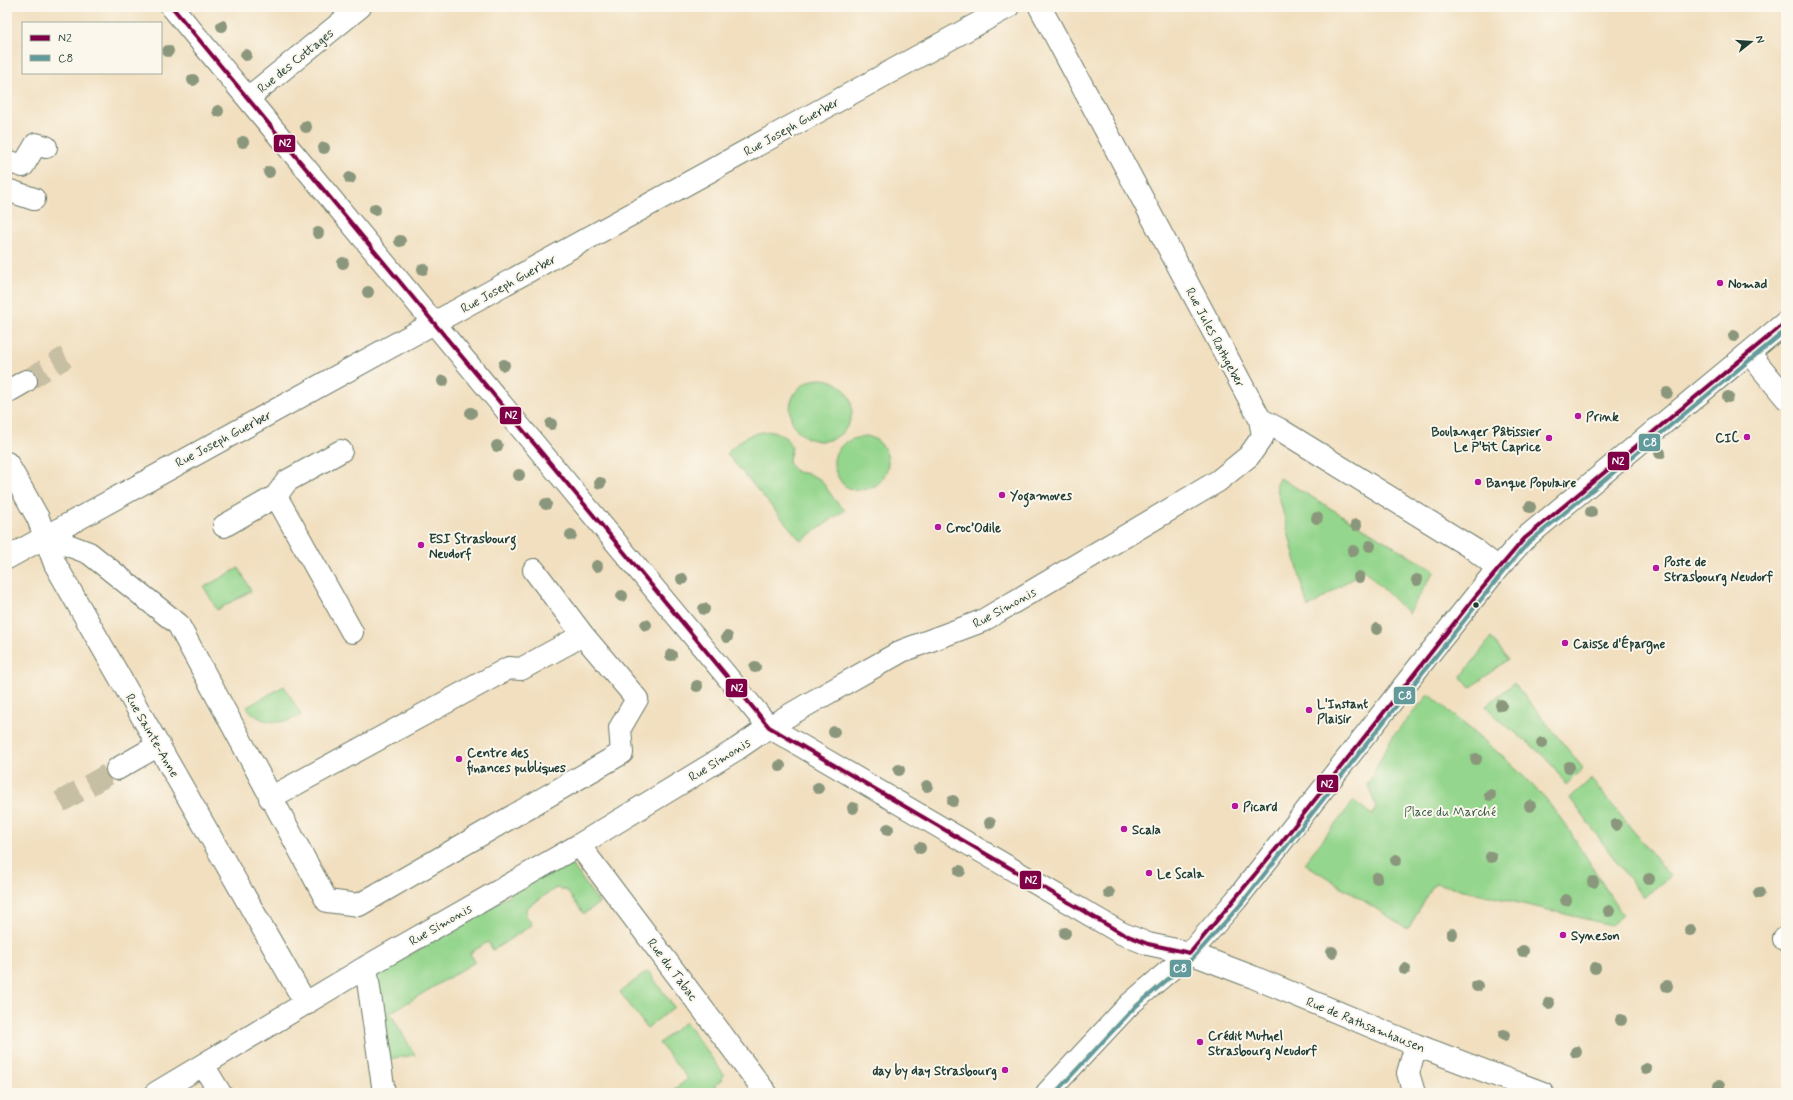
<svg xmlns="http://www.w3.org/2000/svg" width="1793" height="1100" viewBox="0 0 1793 1100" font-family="Mynerve,sans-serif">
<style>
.green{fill:#94d68d;stroke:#5a8a60}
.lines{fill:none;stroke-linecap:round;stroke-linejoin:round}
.minor-tunnel{stroke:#c7bfa3;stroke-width:22;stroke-dasharray:22 11;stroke-linecap:butt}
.minor-casing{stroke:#687665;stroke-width:24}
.minor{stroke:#fff;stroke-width:22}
.bus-1-casing{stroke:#fbf7ec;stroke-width:7}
.bus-2-casing{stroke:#fbf7ec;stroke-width:7}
.bus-1{stroke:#7f0047;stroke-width:4}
.bus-2{stroke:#639b9d;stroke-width:4}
.tree{fill:#8a977c}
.poi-dot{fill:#b5179e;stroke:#fbf7ec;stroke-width:1.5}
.bus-dot{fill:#1f3d34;stroke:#fbf7ec;stroke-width:1.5}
.labels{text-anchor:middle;stroke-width:4;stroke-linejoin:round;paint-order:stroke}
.street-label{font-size:13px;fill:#1f3d34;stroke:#fbf7ec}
.poi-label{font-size:13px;font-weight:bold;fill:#1f3d34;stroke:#fbf7ec;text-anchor:start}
.park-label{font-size:13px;fill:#365c46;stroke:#fbf7ec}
.line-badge{stroke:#fbf7ec;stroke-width:1.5}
.badge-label{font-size:11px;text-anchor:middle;font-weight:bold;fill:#fff}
</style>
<rect width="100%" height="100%" fill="#fbf7ec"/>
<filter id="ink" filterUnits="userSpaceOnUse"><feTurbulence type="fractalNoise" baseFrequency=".025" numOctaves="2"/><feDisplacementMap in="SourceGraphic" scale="8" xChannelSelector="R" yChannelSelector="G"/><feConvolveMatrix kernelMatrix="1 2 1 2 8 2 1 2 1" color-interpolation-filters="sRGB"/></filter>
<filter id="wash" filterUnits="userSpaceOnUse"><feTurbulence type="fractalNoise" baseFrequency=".012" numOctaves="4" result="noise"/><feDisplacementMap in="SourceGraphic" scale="16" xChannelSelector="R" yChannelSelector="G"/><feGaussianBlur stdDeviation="0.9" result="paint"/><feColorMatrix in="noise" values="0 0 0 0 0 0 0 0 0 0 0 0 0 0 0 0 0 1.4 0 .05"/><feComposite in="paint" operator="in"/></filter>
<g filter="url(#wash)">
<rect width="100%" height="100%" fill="#f1dfbf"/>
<!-- green -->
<path class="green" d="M790 410a31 31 0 1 1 62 0a31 31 0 1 1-62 0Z
M773 431 785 437 792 447 788 463 797 472 809 474 821 480 834 499 845 510 801 541 727 454C740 438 752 432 773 431Z
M867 436C887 441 894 463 882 479 875 491 851 494 842 483 823 458 840 438 867 436Z
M1280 478 1435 571 1408 613 1364 570 1308 608 1277 489 1276 484Z
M239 568 251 591 217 610 204 587Z
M1491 638 1508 659 1470 688 1461 677Z
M1514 683 1583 768 1566 785C1557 769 1545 757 1531 745 1516 732 1498 722 1486 706Z
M284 686 301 715 299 716C282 725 260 725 247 707Z
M1429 694C1468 728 1512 761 1547 801 1576 835 1597 878 1623 915L1611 925 1435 883 1408 929 1304 863 1354 801 1372 815 1376 808 1368 784 1392 737Z
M1591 779 1670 876 1643 898 1570 798Z
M563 862 573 866 599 903 584 914 566 890 556 888 526 908V915L532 925 493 950 488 942 470 953 475 962 390 1013 415 1055 387 1059 377 975Z
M648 971 674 1007 647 1028 620 992Z
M685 1022 723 1073 722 1080 706 1093H669L688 1079 659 1043Z"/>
</g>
<g filter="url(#ink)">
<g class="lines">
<!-- minor-tunnel -->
<path class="minor-tunnel" d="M26 381 66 357
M60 802 117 769"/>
<defs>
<path id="minor" d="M172 7 769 727 1121 933 1148 944 1190 953 1253 977 1416 1045 1543 1093
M1040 7 1260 419 1279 429 1475 550 1498 568
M248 98 360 7
M7 161 23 166 36 144 46 147
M7 190 34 199
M1749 353 1786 398
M7 392 26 381
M7 463 38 518 55 564 306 1004
M276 496 352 632
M224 526 276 496 287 481 341 451
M44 536 89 553 178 624 327 901 359 905 622 753 620 728 637 699 583 635 521 669 509 668 270 798
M7 558 1008 7
M534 570 583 635
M117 769 159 745
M579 845 766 1093
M1784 939H1786
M366 967 384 1093
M203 1065 220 1093
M156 1093 366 967 579 845 737 749 769 727 805 706 902 651 982 621 1218 481 1249 456 1263 436 1260 419
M1047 1093 1130 1004 1190 953 1236 900 1418 668 1498 568 1524 539 1786 322
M1414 1093 1408 1073 1416 1045"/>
</defs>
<!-- minor casing -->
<use href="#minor" class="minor-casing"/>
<!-- minor -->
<use href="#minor" class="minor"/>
<defs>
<path id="bus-1" d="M172 7 769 727 1121 933 1148 944 1190 953
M1190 953 1280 844 1474 598 1524 539 1786 322"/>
<path id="bus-2" d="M1055 1093 1134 1008 1194 957 1241 904 1423 672 1503 572 1528 543 1786 330"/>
</defs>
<!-- bus-1 casing -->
<use href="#bus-1" class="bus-1-casing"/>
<!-- bus-2 casing -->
<use href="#bus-2" class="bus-2-casing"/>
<!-- bus-1 -->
<use href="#bus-1" class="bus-1"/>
<!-- bus-2 -->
<use href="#bus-2" class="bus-2"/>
</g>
<!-- trees -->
<g class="tree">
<circle cx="222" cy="26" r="6"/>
<circle cx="168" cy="51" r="6"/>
<circle cx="246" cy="55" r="6"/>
<circle cx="193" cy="80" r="6"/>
<circle cx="218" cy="111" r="6"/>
<circle cx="306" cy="127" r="6"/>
<circle cx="243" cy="142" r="6"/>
<circle cx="324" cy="148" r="6"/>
<circle cx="269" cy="172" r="6"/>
<circle cx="350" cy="178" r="6"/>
<circle cx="375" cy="209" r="6"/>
<circle cx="318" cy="233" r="6"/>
<circle cx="400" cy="241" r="6"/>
<circle cx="343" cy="263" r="6"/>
<circle cx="423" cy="269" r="6"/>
<circle cx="368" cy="292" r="6"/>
<circle cx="1734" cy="336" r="6"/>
<circle cx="504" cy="365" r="6"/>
<circle cx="443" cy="381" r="6"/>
<circle cx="1667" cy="393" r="6"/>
<circle cx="1728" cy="397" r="6"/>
<circle cx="471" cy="413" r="6"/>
<circle cx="551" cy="424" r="6"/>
<circle cx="497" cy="446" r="6"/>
<circle cx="1660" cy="453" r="6"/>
<circle cx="519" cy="475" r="6"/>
<circle cx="600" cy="483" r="6"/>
<circle cx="546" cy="504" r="6"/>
<circle cx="1530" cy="507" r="6"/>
<circle cx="1591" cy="512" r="6"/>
<circle cx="1317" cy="518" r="6"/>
<circle cx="1356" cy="525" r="6"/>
<circle cx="571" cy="535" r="6"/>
<circle cx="1370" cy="546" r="6"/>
<circle cx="1353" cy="551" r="6"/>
<circle cx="597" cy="566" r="6"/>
<circle cx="1359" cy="577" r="6"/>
<circle cx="682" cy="579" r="6"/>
<circle cx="1417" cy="580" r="6"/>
<circle cx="622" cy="596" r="6"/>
<circle cx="704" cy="609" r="6"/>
<circle cx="646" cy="625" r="6"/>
<circle cx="1377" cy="629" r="6"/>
<circle cx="727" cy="637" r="6"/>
<circle cx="671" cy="655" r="6"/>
<circle cx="755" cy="667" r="6"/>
<circle cx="697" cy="686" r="6"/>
<circle cx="1501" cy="705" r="6"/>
<circle cx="834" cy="732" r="6"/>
<circle cx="1542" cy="743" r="6"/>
<circle cx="1476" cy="759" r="6"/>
<circle cx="780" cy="766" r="6"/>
<circle cx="1569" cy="767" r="6"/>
<circle cx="899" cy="770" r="6"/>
<circle cx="927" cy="786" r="6"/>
<circle cx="818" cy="788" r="6"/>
<circle cx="1490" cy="795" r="6"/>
<circle cx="953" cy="801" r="6"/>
<circle cx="1530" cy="806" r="6"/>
<circle cx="853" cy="808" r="6"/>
<circle cx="990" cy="823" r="6"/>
<circle cx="1616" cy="825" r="6"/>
<circle cx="888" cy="829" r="6"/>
<circle cx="920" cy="848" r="6"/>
<circle cx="1491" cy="857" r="6"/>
<circle cx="1396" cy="860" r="6"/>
<circle cx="960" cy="871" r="6"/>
<circle cx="1377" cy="878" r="6"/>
<circle cx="1649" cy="879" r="6"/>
<circle cx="1593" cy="882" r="6"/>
<circle cx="1109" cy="893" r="6"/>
<circle cx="1759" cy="893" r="6"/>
<circle cx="1566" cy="900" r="6"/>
<circle cx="1609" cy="911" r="6"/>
<circle cx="1690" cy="930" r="6"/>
<circle cx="1065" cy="933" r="6"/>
<circle cx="1452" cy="934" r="6"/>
<circle cx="1523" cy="951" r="6"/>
<circle cx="1332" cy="952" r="6"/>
<circle cx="1595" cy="968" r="6"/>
<circle cx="1405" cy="969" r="6"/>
<circle cx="1477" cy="986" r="6"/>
<circle cx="1667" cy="986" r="6"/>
<circle cx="1549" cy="1003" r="6"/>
<circle cx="1621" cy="1020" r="6"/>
<circle cx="1504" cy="1035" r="6"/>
<circle cx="1576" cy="1052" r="6"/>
<circle cx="1646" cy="1069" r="6"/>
<circle cx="1719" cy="1086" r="6"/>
</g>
</g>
<!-- markers -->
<g class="poi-dot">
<circle cx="1720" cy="283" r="4"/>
<circle cx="1578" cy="416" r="4"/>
<circle cx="1747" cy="437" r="4"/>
<circle cx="1549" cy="438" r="4"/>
<circle cx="1478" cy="482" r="4"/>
<circle cx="1002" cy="495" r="4"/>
<circle cx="938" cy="527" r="4"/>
<circle cx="421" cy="545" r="4"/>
<circle cx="1656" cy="568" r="4"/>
<circle cx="1565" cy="643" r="4"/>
<circle cx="1309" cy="710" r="4"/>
<circle cx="459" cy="759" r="4"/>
<circle cx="1235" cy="806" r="4"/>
<circle cx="1124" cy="829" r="4"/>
<circle cx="1149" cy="873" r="4"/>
<circle cx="1563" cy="935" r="4"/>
<circle cx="1200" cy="1042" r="4"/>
<circle cx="1005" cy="1070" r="4"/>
</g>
<circle class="bus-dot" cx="1476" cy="605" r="3.5"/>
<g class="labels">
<!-- street labels -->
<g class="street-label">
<text transform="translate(295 60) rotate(-39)" y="5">Rue des Cottages</text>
<text transform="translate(791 126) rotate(-29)" y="5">Rue Joseph Guerber</text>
<text transform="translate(508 283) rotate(-29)" y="5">Rue Joseph Guerber</text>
<text transform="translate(1216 337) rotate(62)" y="5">Rue Jules Rathgeber</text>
<text transform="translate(223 438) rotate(-28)" y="5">Rue Joseph Guerber</text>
<text transform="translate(1004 607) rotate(-29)" y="5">Rue Simonis</text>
<text transform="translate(153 735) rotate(60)" y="5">Rue Sainte-Anne</text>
<text transform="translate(719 759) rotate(-32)" y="5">Rue Simonis</text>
<text transform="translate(440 924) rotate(-30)" y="5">Rue Simonis</text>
<text transform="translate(673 969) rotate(53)" y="5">Rue du Tabac</text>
<text transform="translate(1366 1024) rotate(22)" y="5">Rue de Rathsamhausen</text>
</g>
<!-- poi labels -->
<g class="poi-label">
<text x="1728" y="288">Nomad</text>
<text x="1586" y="421">Prink</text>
<text x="1541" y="436" text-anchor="end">Boulanger Pâtissier<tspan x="1541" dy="15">Le P'tit Caprice</tspan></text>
<text x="1739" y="442" text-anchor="end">CIC</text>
<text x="1486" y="487">Banque Populaire</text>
<text x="1010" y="500">Yogamoves</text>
<text x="946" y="532">Croc’Odile</text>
<text x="429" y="543">ESI Strasbourg<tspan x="429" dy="15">Neudorf</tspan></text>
<text x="1664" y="566">Poste de<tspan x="1664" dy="15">Strasbourg Neudorf</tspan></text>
<text x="1573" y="648">Caisse d'Épargne</text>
<text x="1317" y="708">L'Instant<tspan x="1317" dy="15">Plaisir</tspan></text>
<text x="467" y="757">Centre des<tspan x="467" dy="15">finances publiques</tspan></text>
<text x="1243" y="811">Picard</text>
<text x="1132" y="834">Scala</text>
<text x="1157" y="878">Le Scala</text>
<text x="1571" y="940">Syneson</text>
<text x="1208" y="1040">Crédit Mutuel<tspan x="1208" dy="15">Strasbourg Neudorf</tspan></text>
<text x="997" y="1075" text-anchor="end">day by day Strasbourg</text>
</g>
<!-- park labels -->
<g class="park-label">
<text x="1450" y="816">Place du Marché</text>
</g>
</g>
<g class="line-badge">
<rect x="273" y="134" width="23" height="19" rx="4" fill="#7f0047"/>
<rect x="499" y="406" width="23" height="19" rx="4" fill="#7f0047"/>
<rect x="1638" y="433" width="23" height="19" rx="4" fill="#639b9d"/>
<rect x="1607" y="451" width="23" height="20" rx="4" fill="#7f0047"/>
<rect x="725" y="678" width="23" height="20" rx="4" fill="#7f0047"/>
<rect x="1393" y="686" width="23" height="19" rx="4" fill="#639b9d"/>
<rect x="1316" y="774" width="23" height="19" rx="4" fill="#7f0047"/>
<rect x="1019" y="870" width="23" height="20" rx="4" fill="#7f0047"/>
<rect x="1169" y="959" width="23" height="19" rx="4" fill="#639b9d"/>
</g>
<g class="badge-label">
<text x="285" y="147">N2</text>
<text x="511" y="419">N2</text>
<text x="1650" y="446">C8</text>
<text x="1618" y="465">N2</text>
<text x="737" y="692">N2</text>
<text x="1405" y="699">C8</text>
<text x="1327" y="788">N2</text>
<text x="1031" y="884">N2</text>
<text x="1180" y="972">C8</text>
</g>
<!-- margin -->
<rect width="1793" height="1100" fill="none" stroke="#fbf7ec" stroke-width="24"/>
<!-- legend -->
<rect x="22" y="22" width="140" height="52" fill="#fbf7ec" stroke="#a3ada2"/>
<rect x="30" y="35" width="20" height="6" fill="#7f0047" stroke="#a3ada2"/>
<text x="58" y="42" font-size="12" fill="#1f3d34">N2</text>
<rect x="30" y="55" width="20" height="6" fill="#639b9d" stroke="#a3ada2"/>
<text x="58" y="62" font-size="12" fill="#1f3d34">C8</text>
<!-- north arrow -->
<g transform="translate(1751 42) rotate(73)" stroke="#fbf7ec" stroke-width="3" paint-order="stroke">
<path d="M0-3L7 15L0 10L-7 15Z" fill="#1f3d34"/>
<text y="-6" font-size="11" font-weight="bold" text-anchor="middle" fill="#1f3d34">N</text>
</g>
</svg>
